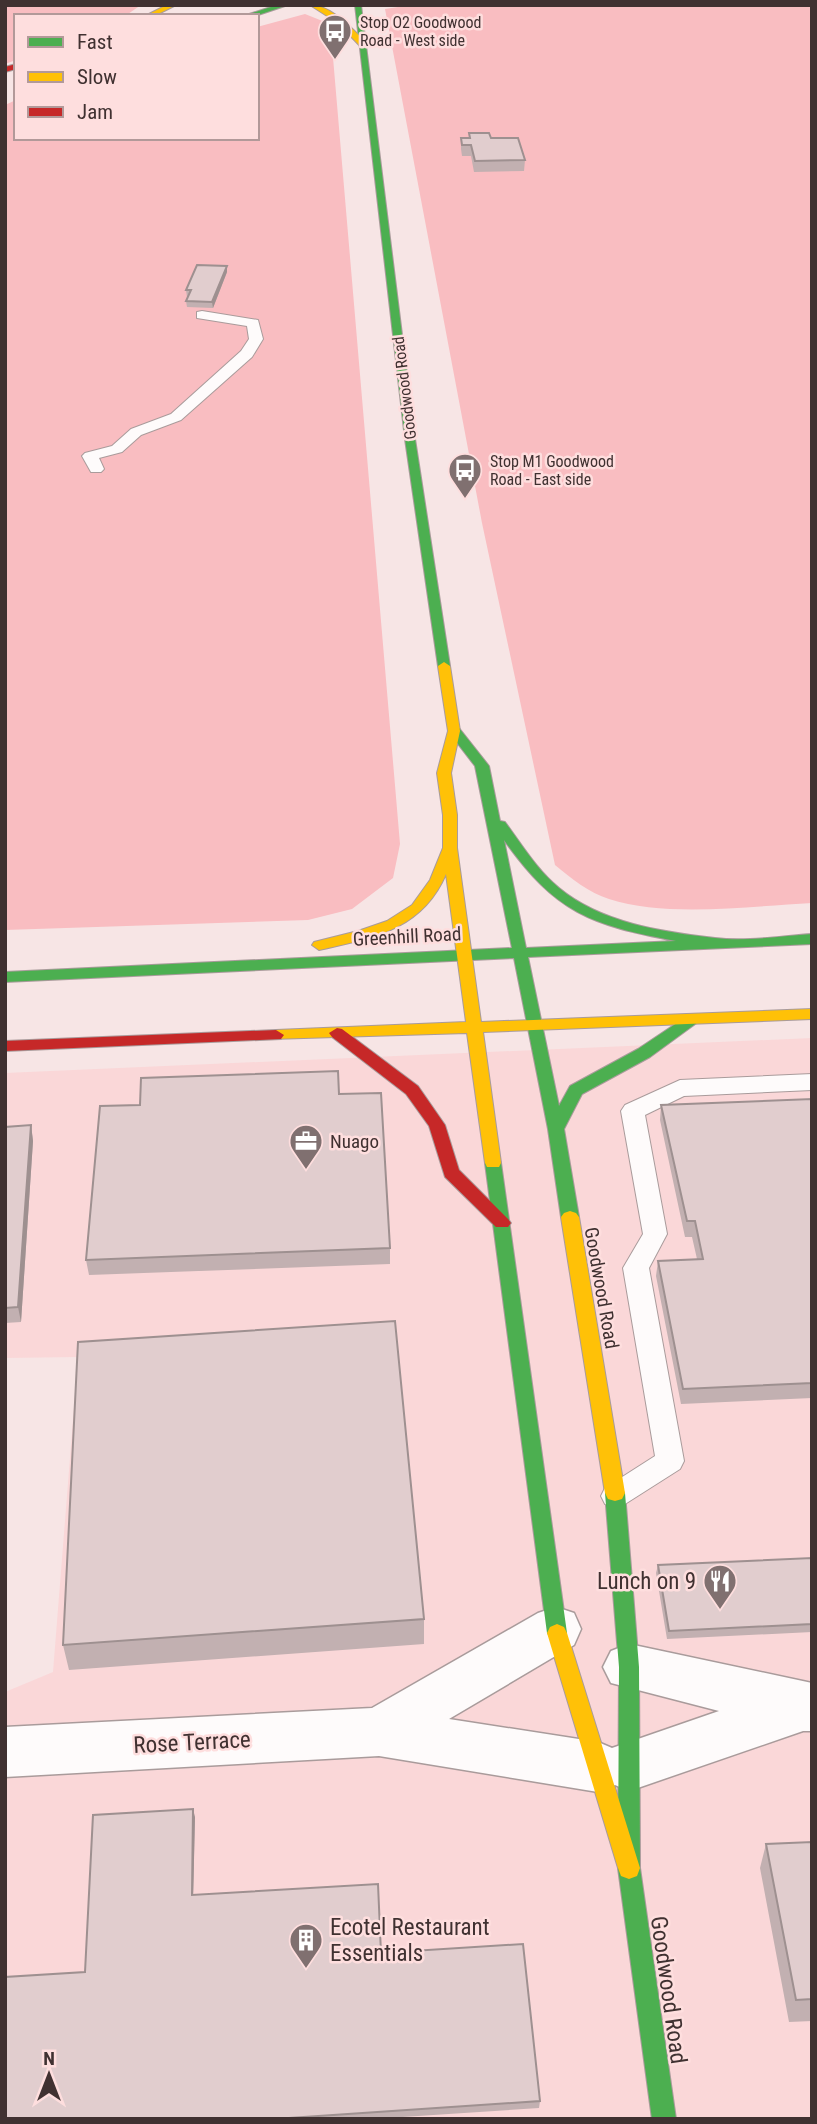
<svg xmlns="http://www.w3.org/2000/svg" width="817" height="2124" viewBox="0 0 817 2124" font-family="'Roboto Condensed',sans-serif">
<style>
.built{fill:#fad7d8}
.green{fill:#f9bdc1}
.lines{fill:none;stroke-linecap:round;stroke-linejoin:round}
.lane-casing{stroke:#a99b9b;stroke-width:2}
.street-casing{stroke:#a99b9b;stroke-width:3}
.fast-casing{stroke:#a99b9b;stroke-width:2}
.slow-casing{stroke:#a99b9b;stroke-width:2}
.jam-casing{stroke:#a99b9b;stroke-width:2}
.lane{fill:#fefbfb;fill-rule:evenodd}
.street{fill:#fefbfb;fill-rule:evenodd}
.fast{fill:#4caf50;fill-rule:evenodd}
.slow{fill:#ffc107;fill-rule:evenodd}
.jam{fill:#c62828;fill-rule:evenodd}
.wall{fill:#c2b0b1}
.shaded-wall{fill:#9e9090}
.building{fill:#e1cdce;stroke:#9e9090;stroke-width:2}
.labels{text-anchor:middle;stroke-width:5;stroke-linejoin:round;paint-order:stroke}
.far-poi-label{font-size:16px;fill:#403131;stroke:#fedede;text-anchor:start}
.far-street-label{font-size:16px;fill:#403131;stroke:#fedede}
.street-label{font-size:19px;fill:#403131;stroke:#fedede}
.poi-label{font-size:19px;fill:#403131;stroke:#fedede;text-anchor:start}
.near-poi-label{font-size:23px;fill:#403131;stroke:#fedede;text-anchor:end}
.near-street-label{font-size:23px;fill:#403131;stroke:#fedede}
</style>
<rect width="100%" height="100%" fill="#f7e5e5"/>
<!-- built -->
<path class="built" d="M812 1038V2119H5V1692L53 1672 78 1357 5 1358V1073Z"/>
<!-- green -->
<path class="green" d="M5 5H141L125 16H16V60L5 64Z
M411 5H812V903C750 906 667 918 609 899 589 893 571 878 555 865L482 523 385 9Z
M305 14 325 22 331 34 400 844 393 878 352 909 308 920 5 930V105L16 100V138H257V27Z"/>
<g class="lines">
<defs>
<path id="lane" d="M202 311 258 320 263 339 252 357 181 420 141 435 122 452 99 458 104 469 101 472H91L82 456 85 453 112 446 131 429 171 414 241 351 249 339 247 326 197 318V312Z
M812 1074V1090L684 1096 645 1115 667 1234 649 1268 684 1461 680 1469 625 1504 615 1508 605 1504 601 1496 605 1488 655 1456 623 1268 643 1234 621 1111 625 1105 680 1080Z"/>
<path id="street" d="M556 1607 574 1613 581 1629 574 1645 449 1719 598 1742 612 1748 719 1711 611 1683 603 1667 611 1651 629 1644 812 1683V1731H803L629 1791 615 1785 598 1792 379 1756 5 1777V1727L372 1708 538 1613Z"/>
<path id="fast" d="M277 5H288L255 16H243Z
M355 5H361L415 439 450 666 444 670 438 666 405 439Z
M454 727 459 728 489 766 500 821 505 822C522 845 537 870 559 888 601 923 663 932 715 938 746 942 781 936 812 934V944L528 957 559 1106 570 1086 638 1049 689 1015H699L702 1019 650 1057 582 1094 564 1129 579 1217 576 1221H564L561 1217 548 1129 514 958 5 982V972L512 948 475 766 448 731ZM504 840C556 913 590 925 676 941L526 948Z
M493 1157 499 1159 501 1163 567 1633 564 1639 557 1642 550 1639 547 1633 485 1163 487 1159Z
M615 1485 622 1487 625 1493 639 1667 640 1868 676 2119H652L618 1868 619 1667 605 1493 608 1487Z"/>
<path id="slow" d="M167 5H176L154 16H145Z
M310 5C331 5 351 28 366 42V46H360L338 23Z
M444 662 450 666 460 731 451 773 457 815V848L481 1022 812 1009V1019L483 1032 501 1163 499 1167H487L485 1163 467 1033 271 1039 268 1035 276 1030 466 1022 446 874C422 930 373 938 319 950L312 945 314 942 358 931 387 921 412 905 430 880 443 848V815L437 773 448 731 438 666Z
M570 1211 576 1213 579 1217 625 1493 622 1499 615 1501 608 1499 605 1493 561 1217 564 1213Z
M557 1624 564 1627 567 1633 640 1868 637 1876 629 1879 621 1876 618 1868 547 1633 550 1627Z"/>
<path id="jam" d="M16 64V69L5 72V67Z
M337 1028 342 1029 418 1086 445 1125 459 1170 508 1219 511 1223 508 1227H496L445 1177 429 1126 406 1094 332 1037 329 1033Z
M276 1030 284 1035 281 1039 5 1051V1041Z"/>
</defs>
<!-- lane casing -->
<use href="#lane" class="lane-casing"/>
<!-- street casing -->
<use href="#street" class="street-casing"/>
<!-- fast casing -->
<use href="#fast" class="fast-casing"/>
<!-- slow casing -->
<use href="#slow" class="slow-casing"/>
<!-- jam casing -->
<use href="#jam" class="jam-casing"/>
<!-- lane -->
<use href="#lane" class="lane"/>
<!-- street -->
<use href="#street" class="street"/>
<!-- fast -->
<use href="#fast" class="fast"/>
<!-- slow -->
<use href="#slow" class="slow"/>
<!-- jam -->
<use href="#jam" class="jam"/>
</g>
<!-- wall -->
<path class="wall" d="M5 5H20L19 7 5 6Z
M469 133 491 138 525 160 524 171 474 172 471 156H462L461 149V138H469Z
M227 272 213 308 187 307 186 301 188 297H187L186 290Z
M339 1094 390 1248V1264L89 1275 86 1260 140 1105Z
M812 1099V1398L681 1404 656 1276 658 1261 697 1259 692 1237H685L660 1120 661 1105Z
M31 1125 33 1141 21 1322 5 1323V1127Z
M812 1558V1632L667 1639 656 1573 658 1565Z
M424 1619V1644L69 1670 63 1645Z
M195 1817 193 1895 381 1953 540 2101 539 2108 372 2119H5L85 1972Z
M812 1842V2021L789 2022 760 1868 766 1844Z"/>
<!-- shaded-wall -->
<path class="shaded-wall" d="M227 266V272L213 308 212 302Z
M31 1125 33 1141 21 1322 18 1307Z
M193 1809 195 1817 193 1902 192 1895Z"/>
<!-- building -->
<path class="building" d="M469 133H489L491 138H518L525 160 475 161 471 145H462L461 138H470Z
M197 265 227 266 212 302 186 301 191 290H186Z
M338 1071 339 1094 381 1093 390 1248 86 1260 100 1106 140 1105 141 1078Z
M812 1099V1383L683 1389 658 1261 703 1259 695 1221H687L661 1105Z
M31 1125 18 1307 5 1308V1127Z
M395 1321 424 1619 63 1645 78 1342Z
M812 1558V1624L669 1631 658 1565Z
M193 1809 192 1895 378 1884 381 1953 523 1944 540 2101 274 2119H5V1977L85 1972 93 1815Z
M812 1842V1999L796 2000 766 1844Z"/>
<!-- icons -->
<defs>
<symbol id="bus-pin" viewBox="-11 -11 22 30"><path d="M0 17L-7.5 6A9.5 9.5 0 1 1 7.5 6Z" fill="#807070" stroke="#fedede"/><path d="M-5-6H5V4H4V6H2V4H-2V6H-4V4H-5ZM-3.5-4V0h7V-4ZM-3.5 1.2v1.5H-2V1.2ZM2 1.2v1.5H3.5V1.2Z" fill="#fff"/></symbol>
<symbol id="office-pin" viewBox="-11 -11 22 30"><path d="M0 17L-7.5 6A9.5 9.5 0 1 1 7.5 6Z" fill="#807070" stroke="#fedede"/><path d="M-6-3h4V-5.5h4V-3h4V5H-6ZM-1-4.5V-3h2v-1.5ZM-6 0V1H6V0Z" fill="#fff"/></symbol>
<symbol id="restaurant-pin" viewBox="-11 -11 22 30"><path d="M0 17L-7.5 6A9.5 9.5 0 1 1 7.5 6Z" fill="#807070" stroke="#fedede"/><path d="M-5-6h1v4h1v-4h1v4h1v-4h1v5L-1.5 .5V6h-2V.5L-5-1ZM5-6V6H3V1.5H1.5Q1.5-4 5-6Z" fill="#fff"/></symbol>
<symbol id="building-pin" viewBox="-11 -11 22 30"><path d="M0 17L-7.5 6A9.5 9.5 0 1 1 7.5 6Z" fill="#807070" stroke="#fedede"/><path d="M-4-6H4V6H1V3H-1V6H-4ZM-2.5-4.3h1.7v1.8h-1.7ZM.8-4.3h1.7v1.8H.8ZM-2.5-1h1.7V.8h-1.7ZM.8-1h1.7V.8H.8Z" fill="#fff"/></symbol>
</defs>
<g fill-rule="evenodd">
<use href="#bus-pin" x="316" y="12" width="38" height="52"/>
<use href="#bus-pin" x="446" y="451" width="38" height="52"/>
<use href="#office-pin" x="287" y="1122" width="38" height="52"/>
<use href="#restaurant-pin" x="701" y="1562" width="38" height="52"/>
<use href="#building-pin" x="287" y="1921" width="38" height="52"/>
</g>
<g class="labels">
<!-- far-poi labels -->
<g class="far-poi-label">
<text x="360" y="28">Stop O2 Goodwood<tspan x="360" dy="18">Road - West side</tspan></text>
<text x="490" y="467">Stop M1 Goodwood<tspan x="490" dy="18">Road - East side</tspan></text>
</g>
<!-- far-street labels -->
<g class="far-street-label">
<text transform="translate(404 388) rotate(-97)" y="6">Goodwood Road</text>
</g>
<!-- street labels -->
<g class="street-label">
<text transform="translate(407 936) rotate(-3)" y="7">Greenhill Road</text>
<text transform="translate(602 1288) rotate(80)" y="7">Goodwood Road</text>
</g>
<!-- poi labels -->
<g class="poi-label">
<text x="330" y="1148">Nuago</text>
</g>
<!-- near-poi labels -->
<g class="near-poi-label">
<text x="696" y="1589">Lunch on 9</text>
<text x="330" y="1935" text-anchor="start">Ecotel Restaurant<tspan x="330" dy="26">Essentials</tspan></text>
</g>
<!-- near-street labels -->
<g class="near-street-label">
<text transform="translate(192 1742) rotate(-3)" y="8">Rose Terrace</text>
<text transform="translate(669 1990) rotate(82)" y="8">Goodwood Road</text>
</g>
</g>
<!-- border -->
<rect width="817" height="2124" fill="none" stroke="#403131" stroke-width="14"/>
<!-- legend -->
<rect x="14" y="14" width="245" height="126" fill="#fedede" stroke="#b29999" stroke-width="2"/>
<rect x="28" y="37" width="35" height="10" fill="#4caf50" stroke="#b29999" stroke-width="2"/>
<text x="77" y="49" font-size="21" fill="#403131">Fast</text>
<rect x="28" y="72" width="35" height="10" fill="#ffc107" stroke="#b29999" stroke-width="2"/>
<text x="77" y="84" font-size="21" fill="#403131">Slow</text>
<rect x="28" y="107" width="35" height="10" fill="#c62828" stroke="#b29999" stroke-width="2"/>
<text x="77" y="119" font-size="21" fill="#403131">Jam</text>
<!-- north arrow -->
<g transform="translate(49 2075)" stroke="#fedede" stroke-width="5" paint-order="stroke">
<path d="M0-5L12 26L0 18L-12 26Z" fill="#403131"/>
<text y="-10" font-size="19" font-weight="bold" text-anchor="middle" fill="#403131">N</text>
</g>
</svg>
